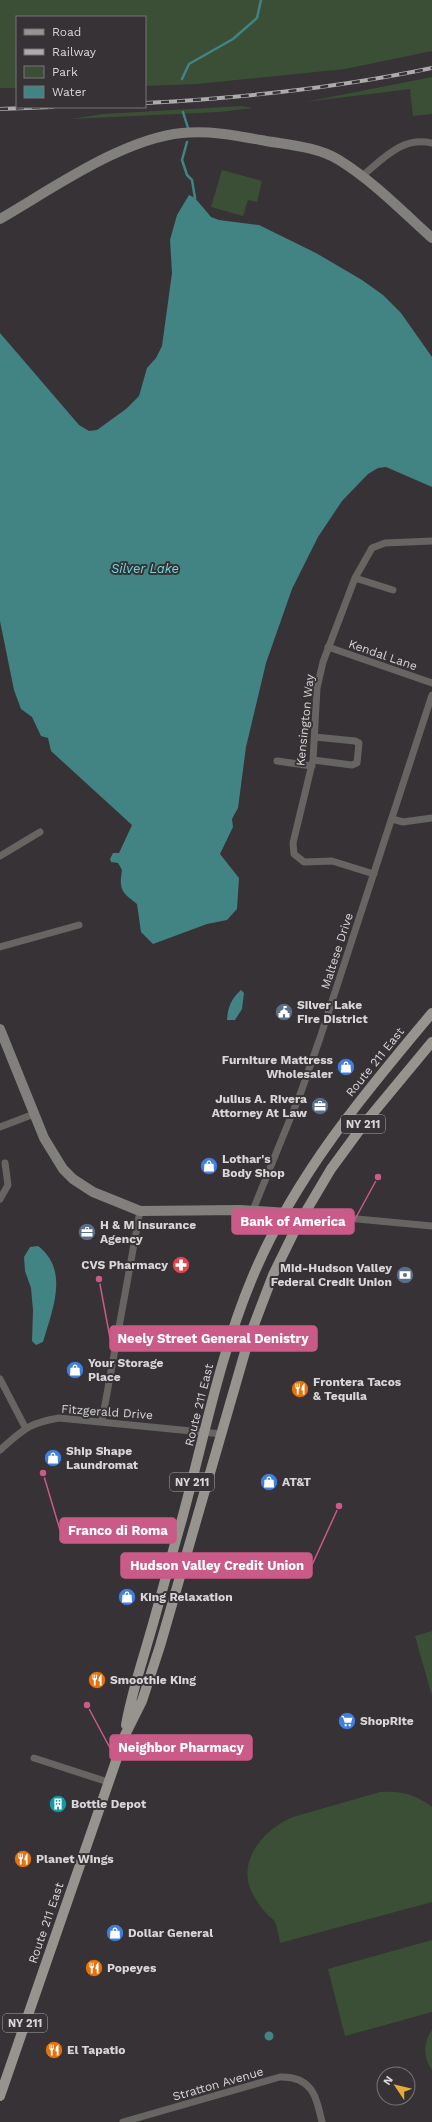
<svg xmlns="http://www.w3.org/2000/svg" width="432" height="2122" viewBox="0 0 432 2122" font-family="'Work Sans',sans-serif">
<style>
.green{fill:#3b4f36}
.water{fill:#428384}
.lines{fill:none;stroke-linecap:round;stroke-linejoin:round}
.stream{stroke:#428384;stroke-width:2.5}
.street{stroke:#666562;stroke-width:7}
.secondary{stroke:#81807c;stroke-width:10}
.primary{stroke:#979490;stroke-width:10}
.rail-casing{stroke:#aeabad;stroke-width:4}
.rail{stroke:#363236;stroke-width:2.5;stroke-dasharray:8;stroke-linecap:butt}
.labels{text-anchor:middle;stroke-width:4;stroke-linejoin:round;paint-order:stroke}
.shield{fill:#363236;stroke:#a8a5a7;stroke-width:1}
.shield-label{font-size:11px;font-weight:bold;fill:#d9d6d8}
.street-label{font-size:12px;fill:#d9d6d8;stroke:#363236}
.poi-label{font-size:12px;font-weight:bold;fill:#d9d6d8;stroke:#363236;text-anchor:start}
.water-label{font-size:13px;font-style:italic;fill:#71dadb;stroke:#363236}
.leader{fill:none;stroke:#ca5a87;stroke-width:1.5}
.callout-dot{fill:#ca5a87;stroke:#363236;stroke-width:1.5}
.callout{fill:#ca5a87;stroke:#ca5a87;stroke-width:1.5}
.callout-label{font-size:13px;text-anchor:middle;font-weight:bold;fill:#fff}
</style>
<rect width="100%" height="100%" fill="#363236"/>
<!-- green -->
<path class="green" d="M0 0H432V51L345 69 197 84 145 86V17H17V88H0Z
M432 77V114L413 116 410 89 305 102Z
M242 106 253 108 219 112 71 119 103 114Z
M222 170 262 181 257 202 248 200 243 216 211 207Z
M432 1631V1696L415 1636Z
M380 1792C401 1791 415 1794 432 1807V1902L280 1943C279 1937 278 1929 275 1922 274 1919 269 1917 267 1914 261 1908 253 1896 250 1888 239 1857 266 1828 293 1817Z
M432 1940V2012L345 2036 328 1969Z
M432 2030V2070C423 2058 423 2042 432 2030Z"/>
<!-- water -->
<path class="water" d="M189 195 195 198 211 217 219 220 259 225 316 253 362 280 383 295 401 313 432 357V487L386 467 378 468 368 474 342 501 318 537 292 589 266 663 246 747 238 808 232 819 233 827 220 854 239 878 237 909 227 920 207 924 153 944 141 932 137 904C121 892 119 889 122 870L118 863 111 862 110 859 113 853H119L132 825 51 751 48 738 41 736 32 717 21 709 14 690 0 621V333L79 425 89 431 97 430 126 409 139 396 147 368 156 358 162 346 172 273 170 240 177 215Z
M241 990 244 993 242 1009 235 1020H227C228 1007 231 999 241 990Z
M38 1246C70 1270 52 1311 43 1342L36 1345 32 1341 33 1310 31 1288 25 1271 24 1257 30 1247Z
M264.5 2036a4.5 4.5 0 1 1 9 0a4.5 4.5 0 1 1-9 0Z"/>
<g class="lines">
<!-- stream -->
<path class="stream" d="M182 79 189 64 233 39 257 18 261 0
M183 112 188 128
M187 142 182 160 187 175 192 180 195 198"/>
<!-- street -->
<path class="street" d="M362 176C383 159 402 136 432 143
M355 578 393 590
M328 647 432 683
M313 760 352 765 357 763 359 743 355 741 315 737
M277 761 312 766
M392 819 403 822 432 818
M0 856 40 832
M374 874 332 861 304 862 294 854 293 843 313 760 317 688 323 662 355 578 372 548 385 543 432 541
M0 947 79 925
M0 1127 34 1114
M0 1199 8 1185 5 1163
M253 1210 301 1092 320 1038 432 695
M304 1214 432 1226
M0 1379 25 1427
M102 1421 140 1211
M0 1450C23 1430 28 1423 59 1418L222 1434
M34 1758 108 1782
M123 2122 280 2077C312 2076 316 2096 322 2122"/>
<!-- secondary -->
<path class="secondary" d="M0 219C52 189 122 139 182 133 210 130 239 136 266 141 290 145 318 147 339 160 373 181 402 211 432 238
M0 1029 44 1138 63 1169 73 1179 93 1192 140 1211 240 1210 304 1214"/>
<!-- primary -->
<path class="primary" d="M126 1725C131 1696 140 1669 148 1641 160 1601 170 1560 182 1519 204 1438 220 1354 253 1276 295 1176 363 1095 432 1013
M0 2096 125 1735 142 1701 160 1646 249 1338 273 1275 296 1228 331 1169 364 1124 432 1042"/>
<defs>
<path id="rail" d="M145 103C242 98 337 88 432 68
M0 109 52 107"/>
</defs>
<!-- rail casing -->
<use href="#rail" class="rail-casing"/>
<!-- rail -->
<use href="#rail" class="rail"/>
</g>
<!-- icons -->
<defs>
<symbol id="civic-disc" viewBox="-11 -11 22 22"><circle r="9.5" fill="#5c6f8a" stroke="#363236"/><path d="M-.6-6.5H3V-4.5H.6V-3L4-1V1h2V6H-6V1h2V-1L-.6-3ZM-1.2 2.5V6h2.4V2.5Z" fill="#fff"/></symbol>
<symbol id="shop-disc" viewBox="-11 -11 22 22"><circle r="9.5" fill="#3f7fe0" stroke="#363236"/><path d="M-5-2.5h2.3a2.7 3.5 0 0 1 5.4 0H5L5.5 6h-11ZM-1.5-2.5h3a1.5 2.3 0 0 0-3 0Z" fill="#fff"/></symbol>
<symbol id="office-disc" viewBox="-11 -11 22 22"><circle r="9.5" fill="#5c6f8a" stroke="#363236"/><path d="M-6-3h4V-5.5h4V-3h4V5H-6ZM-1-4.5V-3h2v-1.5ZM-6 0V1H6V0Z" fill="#fff"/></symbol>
<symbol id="pharmacy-disc" viewBox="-11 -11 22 22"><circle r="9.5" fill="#e0444e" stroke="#363236"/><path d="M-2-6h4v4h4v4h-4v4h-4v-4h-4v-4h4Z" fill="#fff"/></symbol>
<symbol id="bank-disc" viewBox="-11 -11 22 22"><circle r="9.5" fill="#5c6f8a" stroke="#363236"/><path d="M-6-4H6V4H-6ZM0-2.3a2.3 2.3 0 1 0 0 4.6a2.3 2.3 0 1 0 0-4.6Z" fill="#fff"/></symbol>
<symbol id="restaurant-disc" viewBox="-11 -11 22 22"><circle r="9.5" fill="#e8710a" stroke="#363236"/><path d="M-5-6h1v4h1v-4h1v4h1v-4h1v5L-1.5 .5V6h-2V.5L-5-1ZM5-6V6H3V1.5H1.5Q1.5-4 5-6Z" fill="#fff"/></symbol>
<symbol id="supermarket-disc" viewBox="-11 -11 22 22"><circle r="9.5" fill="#3f7fe0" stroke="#363236"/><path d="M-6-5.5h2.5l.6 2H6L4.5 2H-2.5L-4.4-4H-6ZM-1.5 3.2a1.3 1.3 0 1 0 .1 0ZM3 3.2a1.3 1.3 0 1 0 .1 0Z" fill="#fff"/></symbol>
<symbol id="building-disc" viewBox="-11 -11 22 22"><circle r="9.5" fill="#0f9aa8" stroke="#363236"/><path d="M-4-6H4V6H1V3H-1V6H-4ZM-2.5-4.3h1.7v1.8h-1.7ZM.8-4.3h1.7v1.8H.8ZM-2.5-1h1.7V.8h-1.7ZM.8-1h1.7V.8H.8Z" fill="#fff"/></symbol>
</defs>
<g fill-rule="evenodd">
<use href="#civic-disc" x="274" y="1002" width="20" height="20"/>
<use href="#shop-disc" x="336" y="1057" width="20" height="20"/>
<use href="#office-disc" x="310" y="1096" width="20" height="20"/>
<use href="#shop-disc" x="199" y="1156" width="20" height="20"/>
<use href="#office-disc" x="77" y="1222" width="20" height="20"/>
<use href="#pharmacy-disc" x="171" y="1255" width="20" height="20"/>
<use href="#bank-disc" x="395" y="1265" width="20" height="20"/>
<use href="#shop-disc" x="65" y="1360" width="20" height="20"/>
<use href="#restaurant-disc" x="290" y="1379" width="20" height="20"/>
<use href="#shop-disc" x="43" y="1448" width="20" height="20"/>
<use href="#shop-disc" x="259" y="1472" width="20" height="20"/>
<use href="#shop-disc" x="117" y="1587" width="20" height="20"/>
<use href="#restaurant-disc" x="87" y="1670" width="20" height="20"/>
<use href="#supermarket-disc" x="337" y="1711" width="20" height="20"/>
<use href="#building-disc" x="48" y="1794" width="20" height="20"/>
<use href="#restaurant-disc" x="13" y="1849" width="20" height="20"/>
<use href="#shop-disc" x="105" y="1923" width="20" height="20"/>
<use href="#restaurant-disc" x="84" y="1958" width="20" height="20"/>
<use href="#restaurant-disc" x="44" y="2040" width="20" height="20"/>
</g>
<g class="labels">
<!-- shield labels -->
<g class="shield">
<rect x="341" y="1115" width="44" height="18" rx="3"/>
<rect x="170" y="1473" width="44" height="18" rx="3"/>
<rect x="3" y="2014" width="44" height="18" rx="3"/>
</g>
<g class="shield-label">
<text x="363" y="1128">NY 211</text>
<text x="192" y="1486">NY 211</text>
<text x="25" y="2027">NY 211</text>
</g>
<!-- street labels -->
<g class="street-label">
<text transform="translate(383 655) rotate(19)" y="4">Kendal Lane</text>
<text transform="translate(305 720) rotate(-84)" y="4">Kensington Way</text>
<text transform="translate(337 951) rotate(-72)" y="4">Maltese Drive</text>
<text transform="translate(375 1062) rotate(-51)" y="4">Route 211 East</text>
<text transform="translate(199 1405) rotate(-76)" y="4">Route 211 East</text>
<text transform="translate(107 1412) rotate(4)" y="4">Fitzgerald Drive</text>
<text transform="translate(46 1923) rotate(-71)" y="4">Route 211 East</text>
<text transform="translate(218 2084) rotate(-16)" y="4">Stratton Avenue</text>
</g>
<!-- poi labels -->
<g class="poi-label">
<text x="297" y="1009">Silver Lake<tspan x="297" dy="14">Fire District</tspan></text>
<text x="333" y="1064" text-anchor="end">Furniture Mattress<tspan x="333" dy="14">Wholesaler</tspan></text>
<text x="307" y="1103" text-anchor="end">Julius A. Rivera<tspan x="307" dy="14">Attorney At Law</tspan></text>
<text x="222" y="1163">Lothar's<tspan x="222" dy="14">Body Shop</tspan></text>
<text x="100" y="1229">H &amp; M Insurance<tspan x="100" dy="14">Agency</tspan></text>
<text x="168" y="1269" text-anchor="end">CVS Pharmacy</text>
<text x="392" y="1272" text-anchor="end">Mid-Hudson Valley<tspan x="392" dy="14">Federal Credit Union</tspan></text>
<text x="88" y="1367">Your Storage<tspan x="88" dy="14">Place</tspan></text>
<text x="313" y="1386">Frontera Tacos<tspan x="313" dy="14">&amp; Tequila</tspan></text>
<text x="66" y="1455">Ship Shape<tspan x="66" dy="14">Laundromat</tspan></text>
<text x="282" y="1486">AT&amp;T</text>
<text x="140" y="1601">King Relaxation</text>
<text x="110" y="1684">Smoothie King</text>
<text x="360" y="1725">ShopRite</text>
<text x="71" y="1808">Bottle Depot</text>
<text x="36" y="1863">Planet Wings</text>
<text x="128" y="1937">Dollar General</text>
<text x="107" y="1972">Popeyes</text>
<text x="67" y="2054">El Tapatio</text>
</g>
<!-- water labels -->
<g class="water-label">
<text x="145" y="573">Silver Lake</text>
</g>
</g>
<!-- callouts -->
<path class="leader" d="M378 1177L354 1221M99 1279L110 1338M43 1473L60 1530M339 1506L312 1565M87 1705L110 1748"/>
<g class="callout-dot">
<circle cx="378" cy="1177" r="4"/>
<circle cx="99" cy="1279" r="4"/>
<circle cx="43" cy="1473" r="4"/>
<circle cx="339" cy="1506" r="4"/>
<circle cx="87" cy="1705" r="4"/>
</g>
<g class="callout">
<rect x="232" y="1209" width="122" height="25" rx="4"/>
<rect x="110" y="1326" width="207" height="25" rx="4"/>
<rect x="60" y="1518" width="116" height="25" rx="4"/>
<rect x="121" y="1553" width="191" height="25" rx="4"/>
<rect x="110" y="1735" width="142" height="25" rx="4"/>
</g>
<g class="callout-label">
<text x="293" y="1226">Bank of America</text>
<text x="213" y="1343">Neely Street General Denistry</text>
<text x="118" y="1535">Franco di Roma</text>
<text x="217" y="1570">Hudson Valley Credit Union</text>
<text x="181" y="1752">Neighbor Pharmacy</text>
</g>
<!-- legend -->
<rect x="16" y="16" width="130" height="92" fill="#363236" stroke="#777477"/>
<rect x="24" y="29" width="20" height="6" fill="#979490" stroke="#777477"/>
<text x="52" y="36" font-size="12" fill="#d9d6d8">Road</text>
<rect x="24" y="49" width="20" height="6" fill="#aeabad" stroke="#777477"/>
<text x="52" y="56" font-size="12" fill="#d9d6d8">Railway</text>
<rect x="24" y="66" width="20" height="12" fill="#3b4f36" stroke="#777477"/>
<text x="52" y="76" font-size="12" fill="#d9d6d8">Park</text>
<rect x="24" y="86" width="20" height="12" fill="#428384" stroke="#777477"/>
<text x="52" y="96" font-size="12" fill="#d9d6d8">Water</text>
<!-- north arrow -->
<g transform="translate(396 2086) rotate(305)"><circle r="19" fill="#363236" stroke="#777477"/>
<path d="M0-3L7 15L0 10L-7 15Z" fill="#e8ab37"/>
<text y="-6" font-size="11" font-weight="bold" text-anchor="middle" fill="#d9d6d8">N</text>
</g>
</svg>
